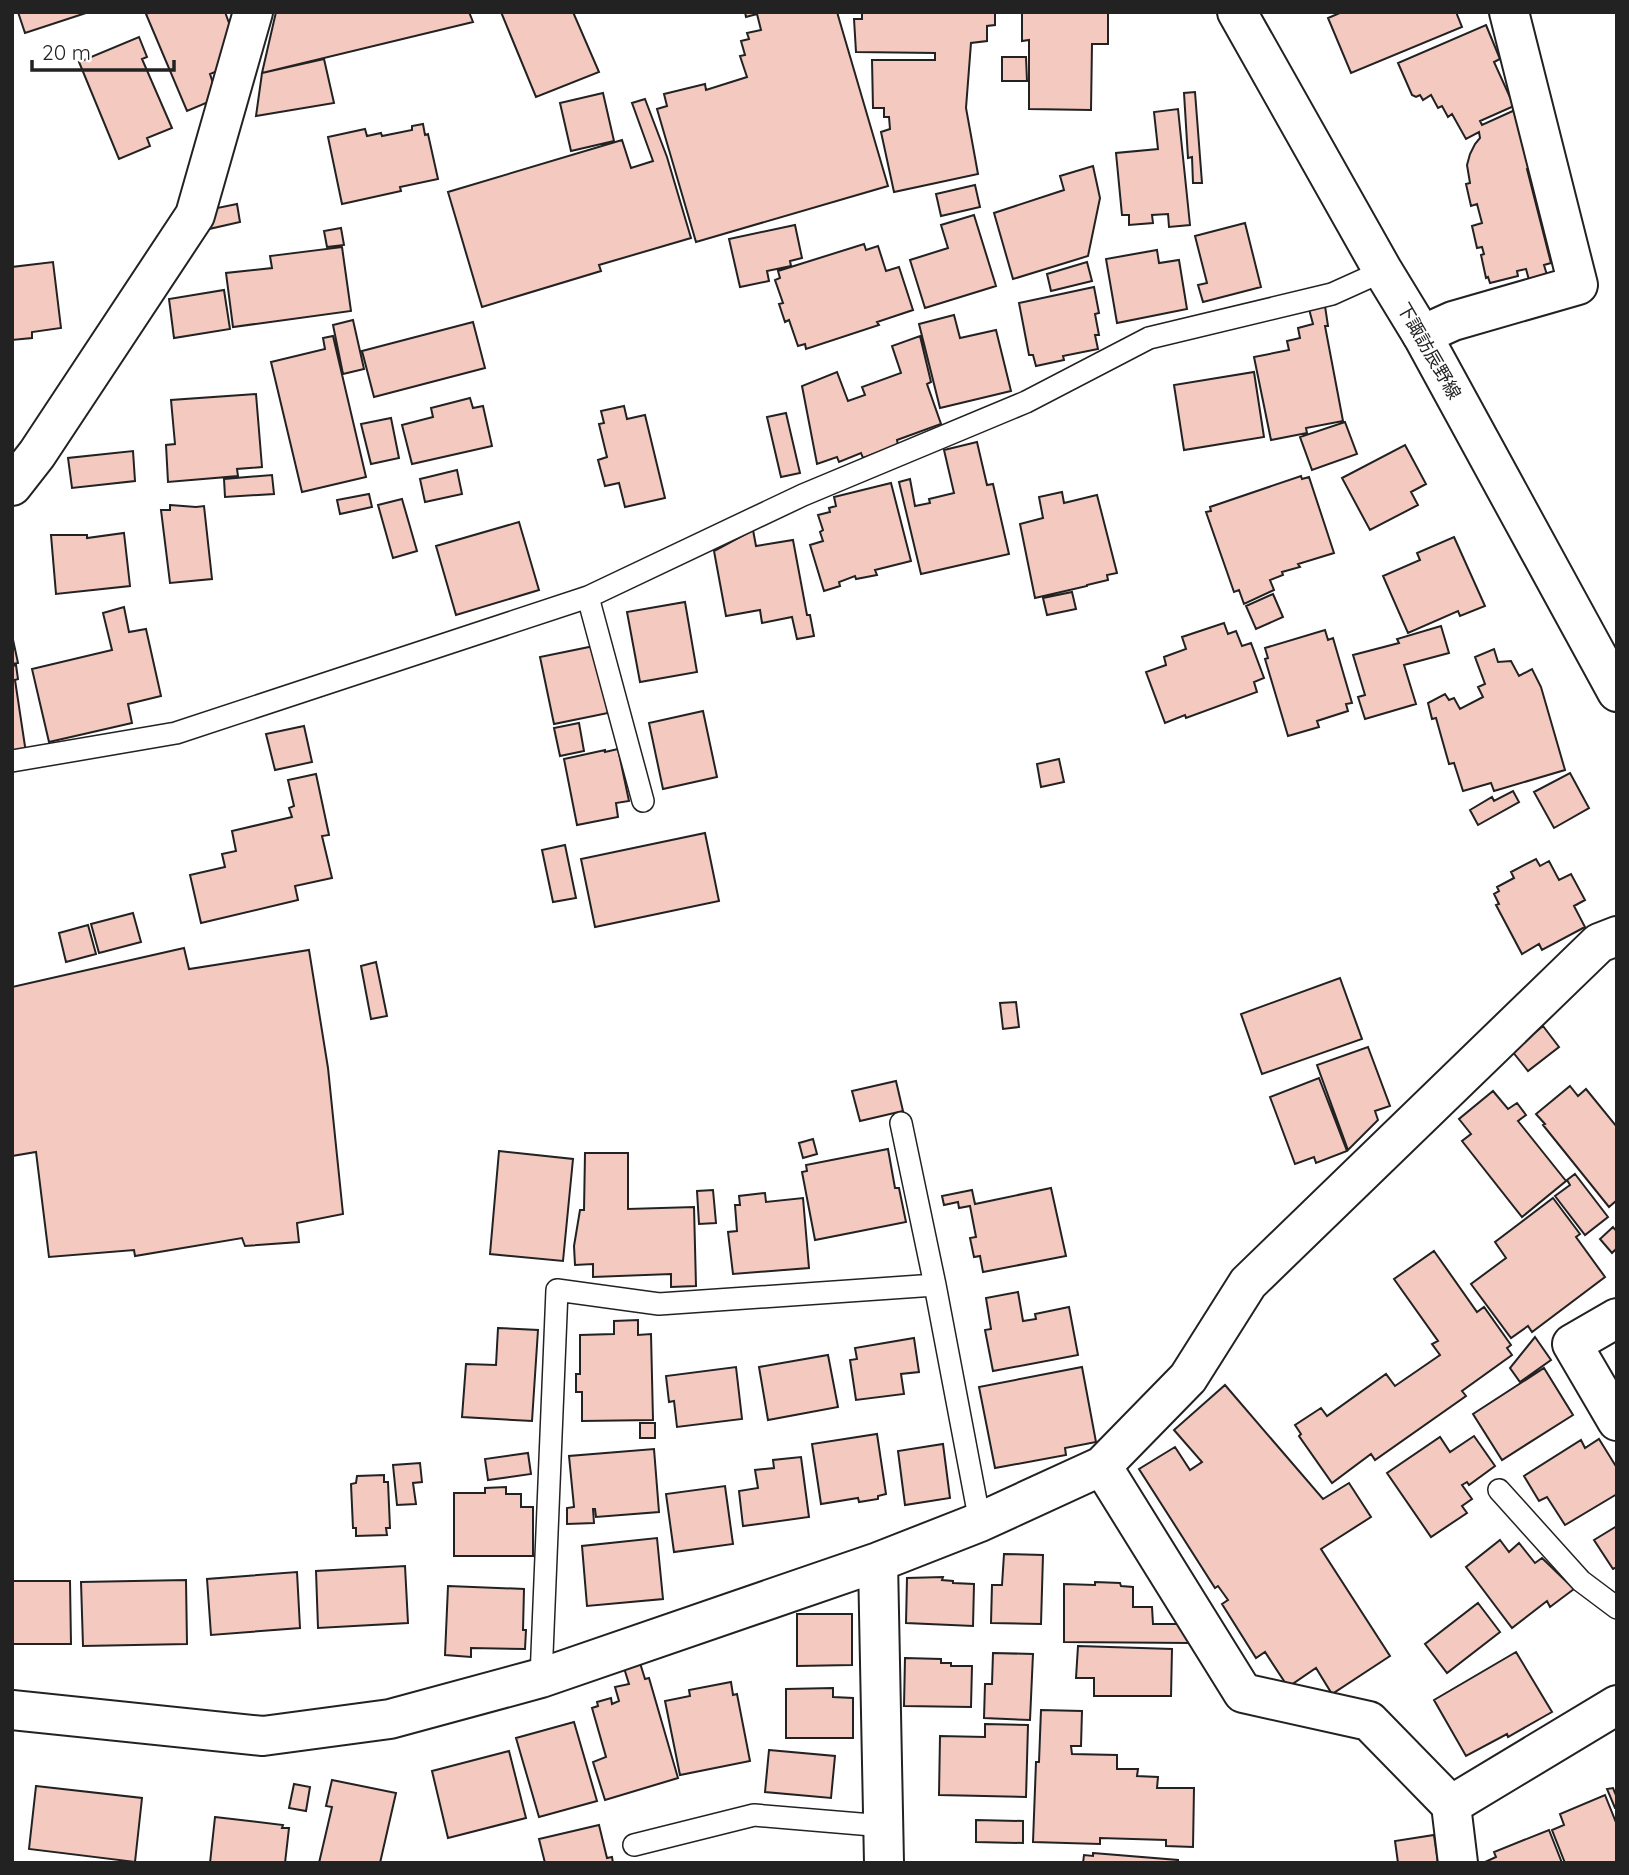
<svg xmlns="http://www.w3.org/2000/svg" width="1629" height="1875" viewBox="0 0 1629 1875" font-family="Quicksand,'Noto Sans JP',sans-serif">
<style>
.building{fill:#f3c9c0;stroke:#222;stroke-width:2}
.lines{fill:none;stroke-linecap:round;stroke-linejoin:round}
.lane-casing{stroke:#222;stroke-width:24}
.street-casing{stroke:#222;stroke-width:42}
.primary-casing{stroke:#222;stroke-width:42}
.lane{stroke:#fff;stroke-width:21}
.street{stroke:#fff;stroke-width:38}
.primary{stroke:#fff;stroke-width:38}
.labels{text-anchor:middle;stroke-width:5;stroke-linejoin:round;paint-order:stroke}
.street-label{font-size:18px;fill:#222;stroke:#fff}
</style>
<rect width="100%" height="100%" fill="#fff"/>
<!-- building -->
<path class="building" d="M18 12H89L25 33Z
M151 12H225L236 42 227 67 210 74 218 98 187 111 146 14Z
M276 12H469L473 22 262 73Z
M501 12H573L599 72 536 97Z
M745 12H837L888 186 696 242 657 109 667 106 664 94 705 84 706 90 747 77 740 56 745 55 741 41 749 39 747 33 761 30 757 14 746 17Z
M862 12H995V25L987 26V41L971 43 966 108 978 174 894 192 881 132 890 129 889 117H884V108H873L872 60H935V53L856 52 854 19H862Z
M1022 12H1108V44H1092L1091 110 1029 109V40L1022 41Z
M1342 12H1456L1462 27 1351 73 1328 18Z
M1486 25 1500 59 1494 62 1514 106 1480 121 1482 125 1515 110 1529 168 1527 169 1551 263 1544 265 1547 275 1529 280 1526 269 1517 271 1518 276 1490 283 1488 277 1486 278 1481 255 1484 254 1482 247 1477 248 1472 226 1482 223 1477 204 1471 206 1466 184 1470 183 1467 165 1470 154 1475 144 1480 138 1479 132 1466 139 1452 114 1448 117 1442 106 1438 108 1431 95 1423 100 1420 95 1416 97 1412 95 1398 63Z
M139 37 147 57 142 59 172 128 147 138 150 146 119 159 79 62Z
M1002 57H1026L1027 81H1002Z
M324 59 334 103 256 116 262 73Z
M1195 92 1202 183H1193L1192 157 1188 158 1184 93Z
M603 93 614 141 571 151 560 103Z
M645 99 667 157 691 238 599 265 601 271 482 307 448 192 622 140 631 168 653 161 632 103Z
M1178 109 1190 225 1169 227 1168 214 1152 215 1153 223 1129 225V215H1122L1116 153 1158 149 1154 112Z
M423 124 425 135 428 134 438 179 400 187 401 191 342 204 328 137 365 129 367 136 381 133 382 136 412 130V126Z
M1093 166 1100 198 1088 256 1013 279 994 213 1064 190 1060 176Z
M975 185 980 207 941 216 936 194Z
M237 204 240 222 209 229 217 208Z
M974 215 996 286 925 308 910 260 948 248 941 225Z
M1245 223 1261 287 1203 302 1198 285 1207 283 1195 236Z
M795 225 802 258 790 261 791 266 767 271 769 281 740 287 729 239Z
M341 228 344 245 327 247 324 231Z
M864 244 866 250 878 246 886 271 899 267 913 310 877 322 879 325 806 349 805 344 798 346 789 320 785 322 779 304 783 303 775 280 780 278 778 271Z
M342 247 351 311 233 327 226 273 272 268 270 256Z
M1157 250 1159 263 1179 260 1187 309 1117 323 1106 259Z
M53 262 61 328 32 332V338L12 340V267Z
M1087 262 1092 281 1051 291 1047 274Z
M1094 287 1099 313 1095 314 1099 335H1095L1098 349 1063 356 1064 360 1036 366 1033 355H1029L1019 303Z
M224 290 230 329 174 338 169 299Z
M1325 306 1328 326H1325L1343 421 1306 428 1307 433 1271 440 1254 357 1289 350 1287 341 1300 338 1298 328 1313 324 1309 309Z
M954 315 960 338 996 330 1011 391 940 408 919 324Z
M353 320 364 369 343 374 333 325Z
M473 322 485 368 374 397 362 351Z
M333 336 366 477 302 492 271 362 325 349 323 338Z
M920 336 931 382 927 384 941 424 897 440 898 445 863 458 861 453 839 462 837 457 817 464 802 386 837 372 848 401 865 395 862 387 901 373 892 346Z
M1254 372 1264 437 1184 450 1174 385Z
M256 394 262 467 237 469 238 476 168 482 166 445 175 444 171 400Z
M470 398 473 408 483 406 492 446 412 464 402 425 433 417 431 408Z
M624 406 627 419 645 415 665 498 625 507 619 483 605 486 598 460 607 457 599 424 604 423 601 411Z
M786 413 800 473 781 477 767 417Z
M391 418 399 458 371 464 361 424Z
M1345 422 1357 454 1312 470 1300 437Z
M977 442 987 485 993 484 1009 554 921 574 899 482 910 479 915 506 930 503 929 499 954 493 944 450Z
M1405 445 1426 484 1411 492 1418 505 1370 530 1342 478Z
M133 451 135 481 72 488 68 458Z
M457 470 462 494 425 502 420 479Z
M272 475 274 494 225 497 224 479Z
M1301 476 1302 479 1309 477 1334 553 1298 564 1300 567 1282 572 1283 575 1270 580 1274 590 1244 604 1239 590 1234 592 1206 512 1211 511 1210 507Z
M891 483 911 561 875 570 877 575 856 579 855 576 839 582 840 586 824 591 810 545 823 541 820 532 823 530 818 515 830 512 829 508 836 506 834 497Z
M1062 492 1064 503 1097 495 1117 573 1107 575 1108 580 1087 585V586L1035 598 1020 524 1043 518 1039 497Z
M369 494 372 507 340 514 337 500Z
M402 499 417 551 393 558 378 505Z
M170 505 196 507 204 506 212 579 170 583 161 510H170Z
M519 522 539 590 456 615 436 546Z
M753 530 756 546 793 540 807 615H810L814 636 797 639 792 617 762 623 760 610 726 616 714 551Z
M124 533 130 586 56 594 51 535H87V538Z
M1454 537 1485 606 1460 616 1458 611 1408 633 1383 576 1420 560 1417 553Z
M1072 592 1076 609 1047 615 1043 598Z
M1273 594 1283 617 1256 629 1246 606Z
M685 602 697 672 640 682 627 612Z
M124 607 129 632 146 629 161 696 128 704 132 723 49 742 32 669 112 650 103 613Z
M1224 623 1228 634 1236 631 1242 646 1251 643 1264 678 1254 682 1257 692 1186 718 1185 715 1165 723 1146 672 1166 665 1164 657 1186 649 1182 637Z
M1441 626 1449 653 1404 665 1416 704 1365 719 1358 697 1365 695 1353 655 1399 643 1397 639Z
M1325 630 1328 640 1333 638 1352 703 1346 704 1348 711 1317 721 1319 727 1288 736 1265 659 1268 658 1265 648Z
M12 635 18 663 12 664Z
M594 646 608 713 554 724 540 657Z
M1494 649 1498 662 1511 661 1519 676 1532 669 1541 687 1565 770 1494 791 1491 783 1463 791 1454 763 1449 764 1436 718 1432 719 1428 703 1445 694 1449 700 1454 698 1460 709 1483 697 1478 687 1485 684 1475 657Z
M16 665 18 679 15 680 26 753 12 755V666Z
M703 711 717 777 663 789 649 723Z
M579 723 584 751 560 756 554 728Z
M304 726 312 762 275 770 266 734Z
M618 749 629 801 616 803 618 817 577 825 564 759 605 750V752Z
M1059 759 1064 782 1041 787 1037 764Z
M1570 773 1589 808 1554 828 1534 792Z
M316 774 329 835 322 836 332 878 295 886 298 900 201 923 190 875 225 867 222 854 236 851 232 831 292 817 289 808 294 806 288 780Z
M1513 791 1519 802 1478 825 1470 810 1492 797 1494 801Z
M705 833 719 901 595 927 581 859Z
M565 845 576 898 553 902 542 850Z
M1536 859 1540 866 1549 861 1559 880 1571 874 1585 900 1574 906 1585 927 1542 950 1539 944 1522 954 1496 905 1499 904 1494 894 1499 891 1497 887 1514 878 1511 872Z
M133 913 141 942 99 953 91 924Z
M88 925 96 954 66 962 59 933Z
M184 948 189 969 309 950 328 1068 343 1214 297 1223 299 1242 245 1246 242 1238 135 1256 134 1250 49 1257 36 1152 12 1156V987Z
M376 962 387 1016 371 1019 361 966Z
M1340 978 1362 1039 1262 1074 1241 1014Z
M1016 1002 1019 1027 1003 1029 1000 1003Z
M1543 1026 1559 1047 1528 1071 1512 1051Z
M1368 1047 1390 1106 1375 1111 1378 1120 1348 1150 1317 1065Z
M1319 1078 1347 1151 1316 1163 1314 1157 1295 1164 1270 1097Z
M896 1081 903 1111 860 1121 852 1091Z
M1570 1086 1578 1096 1586 1089 1617 1127V1200L1609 1207 1543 1125 1545 1124 1536 1114Z
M1493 1091 1508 1109 1517 1103 1526 1115 1518 1121 1566 1181 1522 1217 1462 1141 1471 1134 1459 1119Z
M813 1139 817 1154 803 1158 799 1143Z
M888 1149 895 1188H899L906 1222 815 1240 802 1172 807 1171 806 1165Z
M499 1151 573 1159 563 1261 490 1254Z
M585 1153H628V1209L694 1207 696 1286 671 1287V1274L593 1277V1264L575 1265 574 1246 580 1210H584Z
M1575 1174 1608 1217 1585 1235 1555 1196 1570 1185 1567 1180Z
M1051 1188 1066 1256 983 1272 980 1256 974 1257 970 1238 976 1237 970 1206 959 1208 958 1202 944 1205 942 1196 972 1190 975 1204Z
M713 1190 716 1223 699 1224 697 1191Z
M765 1193 766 1202 803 1198 809 1268 733 1274 728 1232 737 1231 735 1205H740L739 1196Z
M1553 1198 1580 1234 1576 1237 1605 1277 1532 1332 1528 1326 1511 1338 1471 1284 1506 1258 1495 1242Z
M1613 1227 1617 1232V1248L1612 1253 1600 1239Z
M1434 1251 1477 1312 1484 1307 1511 1345 1507 1348 1512 1355 1462 1391 1466 1396 1375 1460 1371 1454 1332 1483 1299 1436 1301 1434 1295 1425 1321 1408 1327 1416 1386 1374 1395 1386 1440 1355 1432 1344 1438 1341 1394 1279Z
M1018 1292 1023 1321 1036 1319 1035 1314 1069 1307 1078 1355 993 1371 985 1330 991 1329 986 1298Z
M638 1320V1335L651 1334 653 1420 582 1421V1392H576V1374H580V1335L614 1334V1321Z
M498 1328 538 1330 532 1421 462 1417 466 1364 496 1365Z
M1535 1337 1551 1360 1520 1382 1510 1368Z
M914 1338 919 1372 901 1374 904 1394 856 1400 850 1360 857 1359 855 1348Z
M828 1355 838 1407 768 1420 759 1367Z
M736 1367 742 1419 677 1427 674 1401 669 1402 666 1376Z
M1082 1367 1096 1442 1065 1448 1066 1455 995 1468 979 1387Z
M1544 1368 1573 1415 1502 1460 1473 1414Z
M1225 1385 1323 1499 1349 1483 1371 1517 1321 1549 1390 1656 1332 1694 1316 1668 1288 1687 1265 1652 1256 1658 1222 1604 1228 1600 1218 1586 1215 1588 1139 1469 1175 1447 1190 1470 1202 1462 1174 1430Z
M640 1423H655V1438H640Z
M877 1434 886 1494 878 1496V1499L859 1502 858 1498 821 1504 812 1444Z
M1474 1436 1495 1466 1469 1485 1467 1482 1462 1485 1472 1499 1462 1506 1467 1513 1431 1537 1387 1473 1440 1437 1450 1452Z
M1599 1439 1617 1468V1494L1565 1525 1547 1497 1539 1501 1524 1476 1581 1440 1585 1448Z
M943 1444 950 1498 905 1505 898 1451Z
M654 1449 659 1512 596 1517 595 1509H593L594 1523 567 1524V1508L574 1507 569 1456Z
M528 1453 531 1474 488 1480 485 1459Z
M801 1457 809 1517 743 1526 739 1491 758 1488 755 1470 774 1468 773 1460Z
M420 1463 422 1482 413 1483 416 1504 397 1505 393 1465Z
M384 1475V1482H388L390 1528H386L387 1535 356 1536V1528H353L351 1484 356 1483 357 1476Z
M725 1486 733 1544 674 1552 666 1494Z
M506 1487V1494H521V1507H533V1556H454V1493H485V1488Z
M1617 1526V1567L1613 1569 1594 1540Z
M657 1538 663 1599 587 1606 582 1546Z
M1500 1540 1509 1552 1519 1543 1535 1563 1542 1558 1574 1589 1550 1607 1547 1601 1512 1628 1466 1567Z
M1004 1554 1043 1555 1041 1624 991 1623 992 1585H1002Z
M405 1566 408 1623 318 1628 316 1571Z
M297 1572 300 1628 211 1635 207 1579Z
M943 1577 942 1580 953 1581V1583L974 1584 973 1626 906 1623 907 1578Z
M186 1580 187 1644 83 1646 81 1582Z
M12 1581H70L71 1644H12Z
M1095 1582 1120 1583 1121 1586 1133 1587V1607H1152L1153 1624H1189V1643L1064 1642V1584L1095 1585Z
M448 1586 524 1589 523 1630H526L525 1649 471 1648V1657L445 1655Z
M1478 1603 1500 1632 1447 1673 1425 1644Z
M797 1614H852V1665L797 1666Z
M1078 1646 1172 1649 1171 1696H1094V1678H1076Z
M1516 1652 1552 1712 1508 1737 1507 1734 1466 1756 1434 1700Z
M993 1653 1033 1654 1030 1720 984 1718 985 1684H992Z
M905 1658 941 1659V1663H951V1666H972L971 1707 904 1706Z
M640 1663 645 1679 649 1678 678 1778 605 1800 593 1762 606 1757 592 1708 598 1706 597 1702 611 1698 612 1704 619 1701 615 1687 629 1684 624 1668Z
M731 1682 733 1695 737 1694 750 1761 680 1775 665 1701 690 1696 689 1690Z
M833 1688V1697L853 1698V1738H786V1689Z
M1041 1710 1082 1711 1081 1746H1071L1072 1754 1117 1755V1769H1138L1137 1776 1158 1777 1157 1788H1194L1193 1847 1166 1846V1840L1100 1838V1844L1033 1842 1036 1762H1039Z
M574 1722 597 1801 539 1817 516 1738Z
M985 1724 1028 1725 1026 1797 939 1795 940 1736 985 1737Z
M769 1750 835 1756 831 1798 765 1792Z
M509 1751 526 1818 448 1838 432 1771Z
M332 1780 396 1793 380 1863H319L332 1807 326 1806Z
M294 1784 310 1787 306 1811 289 1808Z
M36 1786 142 1798 135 1862 29 1849Z
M1613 1788 1617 1798V1808H1615L1607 1789Z
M1605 1795 1617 1825V1863H1565L1552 1830 1564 1825 1560 1814Z
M215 1817 283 1825 282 1828H289L285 1863H210Z
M976 1820 1023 1821V1843L976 1842Z
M599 1825 607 1858 612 1857 613 1863H545L539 1839Z
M1549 1830 1562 1863H1483L1496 1857 1494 1852Z
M1434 1835 1438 1863H1398L1395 1841Z
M1093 1853 1178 1860V1863H1083L1084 1855 1093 1856Z"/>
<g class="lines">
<defs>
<path id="lane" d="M588 597 643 801
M12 761 176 733 588 597 803 495 1026 402 1149 338 1332 294 1383 271
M901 1123 935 1285
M1499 1490 1581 1581 1617 1608
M541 1678 557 1290 659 1304 935 1285 980 1522
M634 1845 754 1815 884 1826"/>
<path id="street" d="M1422 335 1453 321 1578 285 1509 12
M12 486 37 454 195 215 253 12
M1617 1318 1572 1344 1617 1421
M1102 1466 1243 1693 1369 1721 1451 1805 1458 1863
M878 1562 884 1863
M12 1710 263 1736 390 1719 541 1678 878 1562 980 1522 1102 1466 1188 1378 1248 1283 1599 943 1617 936
M1451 1805 1617 1705"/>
<path id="primary" d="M1237 12 1383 271 1422 335 1617 692"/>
</defs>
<!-- lane casing -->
<use href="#lane" class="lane-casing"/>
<!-- street casing -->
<use href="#street" class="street-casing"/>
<!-- primary casing -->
<use href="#primary" class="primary-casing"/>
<!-- lane -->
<use href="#lane" class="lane"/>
<!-- street -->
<use href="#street" class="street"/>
<!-- primary -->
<use href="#primary" class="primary"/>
</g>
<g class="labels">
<!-- street labels -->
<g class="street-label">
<text transform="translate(1429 351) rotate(60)" y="6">下諏訪辰野線</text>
</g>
</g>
<!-- border -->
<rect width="1629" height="1875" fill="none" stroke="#222222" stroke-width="28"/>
<!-- scale -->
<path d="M32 60v10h142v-10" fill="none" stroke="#222222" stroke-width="3.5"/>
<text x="42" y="60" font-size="21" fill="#222222" stroke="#ffffff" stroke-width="5" paint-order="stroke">20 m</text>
</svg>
